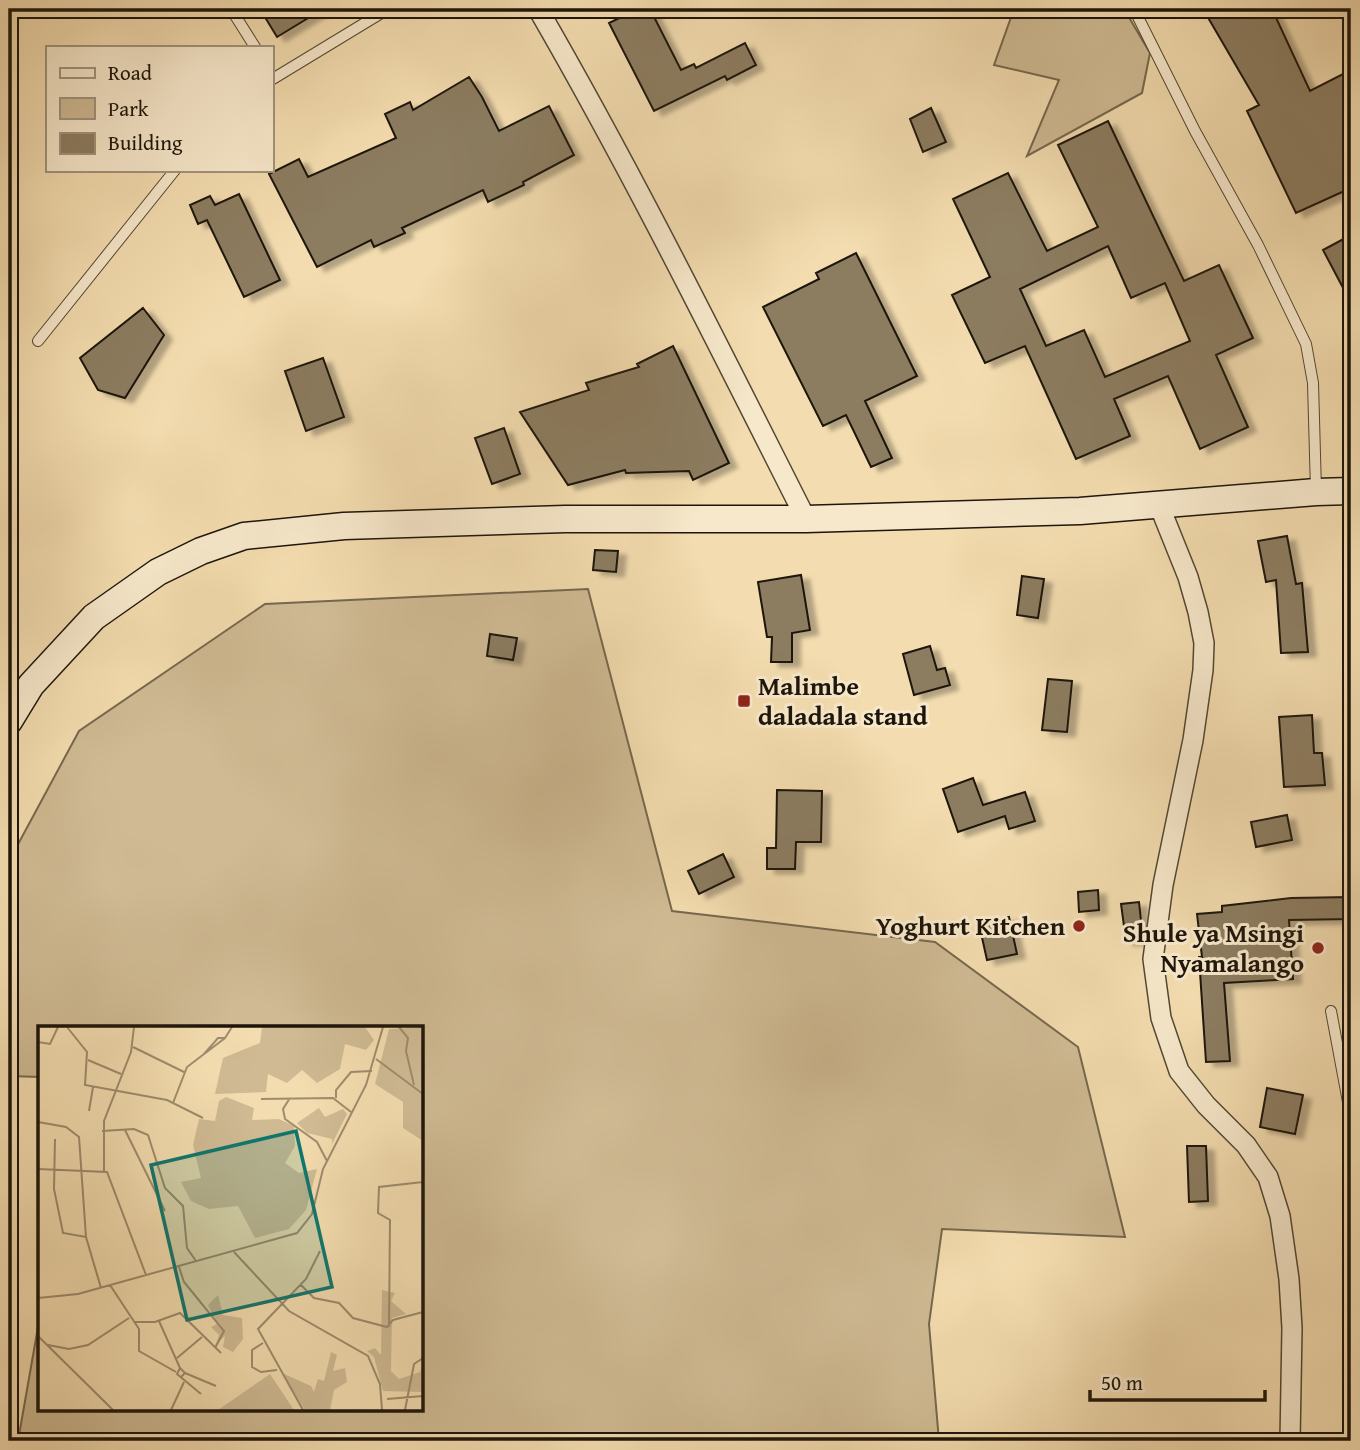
<svg xmlns="http://www.w3.org/2000/svg" width="1360" height="1450" viewBox="0 0 1360 1450" font-family="'Gentium Book Plus',serif">
<style>
.green{fill:#cfba93;stroke:#76684e;stroke-width:2}
.building{fill:#8c7c60;stroke:#1d150a;stroke-width:2;fill-rule:evenodd;filter:url(#shadow)}
.lines{fill:none;stroke-linecap:round;stroke-linejoin:round}
.lane-casing{stroke:#524733;stroke-width:12}
.street-casing{stroke:#524733;stroke-width:22}
.secondary-casing{stroke:#1d150a;stroke-width:29}
.lane{stroke:#f7e8cb;stroke-width:10}
.street{stroke:#f7e8cb;stroke-width:19}
.secondary{stroke:#f7e8cb;stroke-width:26}
.poi-dot{fill:#8f2418;stroke:#f7e8cb;stroke-width:2.5}
.labels{text-anchor:middle;stroke-width:6;stroke-linejoin:round;paint-order:stroke}
.poi-label{font-size:26px;font-weight:bold;fill:#1d150a;stroke:#f7e8cb;text-anchor:end}
.inset-road{fill:none;stroke:#9d8c6d;stroke-width:2}
.view{fill:#0f766e;fill-opacity:0.15;stroke:#0f766e;stroke-width:3.5}
.inset-edge{fill:none;stroke:#1d150a;stroke-width:3.5}
</style>
<defs>
<filter id="shadow"><feDropShadow dx="8" dy="4.5" stdDeviation="2" flood-color="#0004"/></filter>
</defs>
<rect width="100%" height="100%" fill="#f3dcaf"/>
<filter id="stains"><feTurbulence type="fractalNoise" baseFrequency=".00286" numOctaves="4"/><feColorMatrix values="0 0 0 0 .2 0 0 0 0 .09 0 0 0 0 .02 0 0 0 .5 -.17"/></filter>
<radialGradient id="worn" r=".72"><stop offset=".6" stop-color="#630" stop-opacity="0"/><stop offset="1" stop-color="#630" stop-opacity=".3"/></radialGradient>
<!-- green -->
<path class="green" d="M1014 9H1124L1150 53 1142 93 1027 156 1059 80 994 65Z
M588 589 672 911 935 942 1078 1047 1125 1237 942 1229 929 1324 939 1441H18L38 1327 40 1325V1410H422V1028H40V1077L9 1076V861L79 731 265 604Z"/>
<!-- building -->
<path class="building" d="M260 9H323L277 37Z
M638 9H650L681 70 694 64 696 68 745 43 756 65 727 80 725 76 654 111 609 23Z
M1203 9H1272L1310 91 1351 70V188L1296 213 1247 111 1259 105Z
M469 77 482 97 499 131 549 106 574 155 523 182 524 185 488 202 483 190 402 228 405 233 374 247 371 240 317 267 269 174 299 159 308 177 396 138 385 114 410 102 413 110Z
M931 108 946 142 923 152 910 119Z
M1108 121 1184 281 1219 265 1253 338 1216 355 1248 427 1200 449 1168 376 1114 399 1130 436 1076 459 1025 346 985 363 952 295 990 277 953 199 1008 173 1047 251 1098 227 1058 145ZM1108 246 1131 298 1165 283 1190 341 1105 377 1084 330 1046 346 1020 289Z
M239 194 280 280 244 297 207 220 198 224 190 205 210 196 215 205Z
M1351 235V303L1323 250Z
M856 253 917 376 865 401 892 458 871 467 846 415 823 426 763 307 819 279 816 273Z
M143 308 164 335 125 398 98 390 80 358Z
M673 346 729 463 693 480 689 471 626 473 625 470 568 485 520 412 589 390 586 383 639 367 637 364Z
M323 358 344 417 306 431 285 371Z
M504 428 520 474 492 484 475 438Z
M1287 536 1296 584 1302 583 1308 652 1281 653 1276 580 1266 582 1258 541Z
M595 550 618 551 616 572 593 570Z
M801 575 810 630 792 633V662H771L772 637H767L758 582Z
M1022 576 1044 579 1038 618 1017 615Z
M490 634 517 638 513 660 487 656Z
M930 646 937 670 945 668 950 685 914 695 903 654Z
M1048 679 1072 681 1067 732 1042 730Z
M1312 715 1314 753H1322L1325 785 1284 787 1279 717Z
M973 778 983 805 1025 792 1035 821 1009 829 1005 816 958 832 943 789Z
M777 790 822 791 821 842H796L795 869H767V848H776Z
M1287 815 1292 840 1256 847 1251 822Z
M723 854 734 877 699 894 688 871Z
M1098 890 1099 910 1079 912 1078 892Z
M1351 897V919L1289 920 1293 979 1224 983 1230 1061 1206 1062 1199 957H1202L1197 914 1222 912V906L1291 898Z
M1139 902 1143 939 1126 941 1121 904Z
M1009 917 1017 954 987 960 979 924Z
M1267 1088 1303 1095 1295 1134 1260 1127Z
M1187 1146H1206L1208 1201 1189 1202Z"/>
<g class="lines">
<defs>
<path id="lane" d="M231 9 255 47
M1134 9 1195 131 1258 245 1306 344 1313 383 1316 491
M271 80 388 9
M38 341 175 170
M1331 1011 1351 1118"/>
<path id="street" d="M538 9C634 175 719 347 806 519
M1159 505 1188 577 1198 612 1204 643 1203 670 1193 740 1163 885 1153 959 1161 1018 1179 1071 1206 1105 1246 1145 1268 1177 1280 1216 1289 1279 1292 1328 1290 1441"/>
<path id="secondary" d="M9 721 31 685 94 617 158 572 201 551 244 536 344 526 565 519H806L1080 511 1316 492 1351 491"/>
</defs>
<!-- lane casing -->
<use href="#lane" class="lane-casing"/>
<!-- street casing -->
<use href="#street" class="street-casing"/>
<!-- secondary casing -->
<use href="#secondary" class="secondary-casing"/>
<!-- lane -->
<use href="#lane" class="lane"/>
<!-- street -->
<use href="#street" class="street"/>
<!-- secondary -->
<use href="#secondary" class="secondary"/>
</g>
<!-- markers -->
<g class="poi-dot">
<rect x="737" y="694" width="14" height="14" rx="3.5"/>
<circle cx="1079" cy="926" r="7"/>
<circle cx="1318" cy="948" r="7"/>
</g>
<g class="labels">
<!-- poi labels -->
<g class="poi-label">
<text x="758" y="695" text-anchor="start">Malimbe<tspan x="758" dy="30">daladala stand</tspan></text>
<text x="1065" y="935">Yoghurt Kitchen</text>
<text x="1304" y="942">Shule ya Msingi<tspan x="1304" dy="30">Nyamalango</tspan></text>
</g>
</g>
<!-- overview -->
<g transform="translate(38 1026)">
<rect width="385" height="385" fill="#f3dcaf"/>
<path d="M224 1H327L336 14 328 24 307 18 302 43 279 57 264 44 249 57 230 48 228 66 177 68 185 32 222 17ZM385 1V115L365 102V76L337 58 351 3ZM188 71 216 82 214 94 241 93 256 100 257 120 247 137 261 147 279 143 268 184 251 203 217 212 200 180 171 183 153 175 143 156 163 152 155 119 161 93 177 95 181 75ZM281 82 287 91 305 83 309 88 294 118V113L269 107 259 97ZM344 264 357 267 353 275 368 288 354 292 353 345 361 353 382 346 385 337V366L345 365 336 331 329 325 337 322 343 329ZM180 269 185 289 204 292 205 313 195 326 185 321 187 310 178 318 181 309 173 301 179 298 170 279ZM293 326 299 329 295 345 307 342 309 356 296 364 292 384H267L244 347 273 360 276 366 280 353 286 355ZM232 348 256 384H180Z" fill="#cfba93"/>
<path class="inset-road" d="M29 1 49 26 47 59 129 74 165 92M361 1 370 12 368 25 376 59M0 16 12 18 20 1M95 21 146 46M166 28 180 12H187M338 33 385 68M50 34 83 48M252 72 245 83 247 93 279 116 289 135M298 72V64L313 46 334 45M223 73 295 72 313 86M135 77 149 41 187 12 194 1M51 85 55 61M0 96 28 101 41 111 48 211 63 262M87 104 127 185M64 105 96 103 110 109 127 162 145 180 149 222 158 235M17 113 16 163 25 207 48 211M0 143 69 146 108 249M66 146V95L93 26 96 1M196 226 251 285 330 330 342 358 344 384M141 241 146 256 186 305 177 322M72 259 101 303V325L138 346M263 259 276 272 301 277 315 292 349 301 355 294 385 286M0 272 40 268 259 207 274 188 285 143 328 59 345 1M121 295 142 342M97 296H117L142 287 183 327M351 301 352 194 340 187 341 161 385 156M0 310 75 384M225 317 214 324V341L223 346 239 344M10 319 31 323 50 319 91 292M139 332 164 311M147 347 178 360M143 351 147 347 142 342 139 348 163 368M349 373 385 370M133 384 146 356M265 384 220 303 268 253 282 225M367 384 376 338 385 332"/>
<path class="view" d="M258 105 294 261 149 294 113 139Z"/>
<rect width="385" height="385" class="inset-edge"/>
</g>
<!-- margin -->
<rect width="1360" height="1450" fill="none" stroke="#f3dcaf" stroke-width="35"/>
<rect x="10" y="10" width="1339" height="1429" fill="none" stroke="#1d150a" stroke-width="3.5"/>
<rect x="18" y="18" width="1325" height="1415" fill="none" stroke="#1d150a" stroke-width="2"/>
<!-- legend -->
<rect x="46" y="46" width="228" height="126" fill="#f7e8cb" stroke="#a0947e" stroke-width="2"/>
<rect x="60" y="68" width="35" height="10" fill="#f7e8cb" stroke="#a0947e" stroke-width="2"/>
<text x="108" y="80" font-size="21" fill="#1d150a">Road</text>
<rect x="60" y="98" width="35" height="21" fill="#cfba93" stroke="#a0947e" stroke-width="2"/>
<text x="108" y="116" font-size="21" fill="#1d150a">Park</text>
<rect x="60" y="133" width="35" height="21" fill="#8c7c60" stroke="#a0947e" stroke-width="2"/>
<text x="108" y="150" font-size="21" fill="#1d150a">Building</text>
<!-- scale -->
<path d="M1090 1390v10h175v-10" fill="none" stroke="#1d150a" stroke-width="3.5"/>
<text x="1101" y="1390" font-size="21" fill="#1d150a" stroke="#f7e8cb" stroke-width="5" paint-order="stroke">50 m</text>
<rect width="100%" height="100%" filter="url(#stains)"/>
<rect width="100%" height="100%" fill="url(#worn)"/>
</svg>
